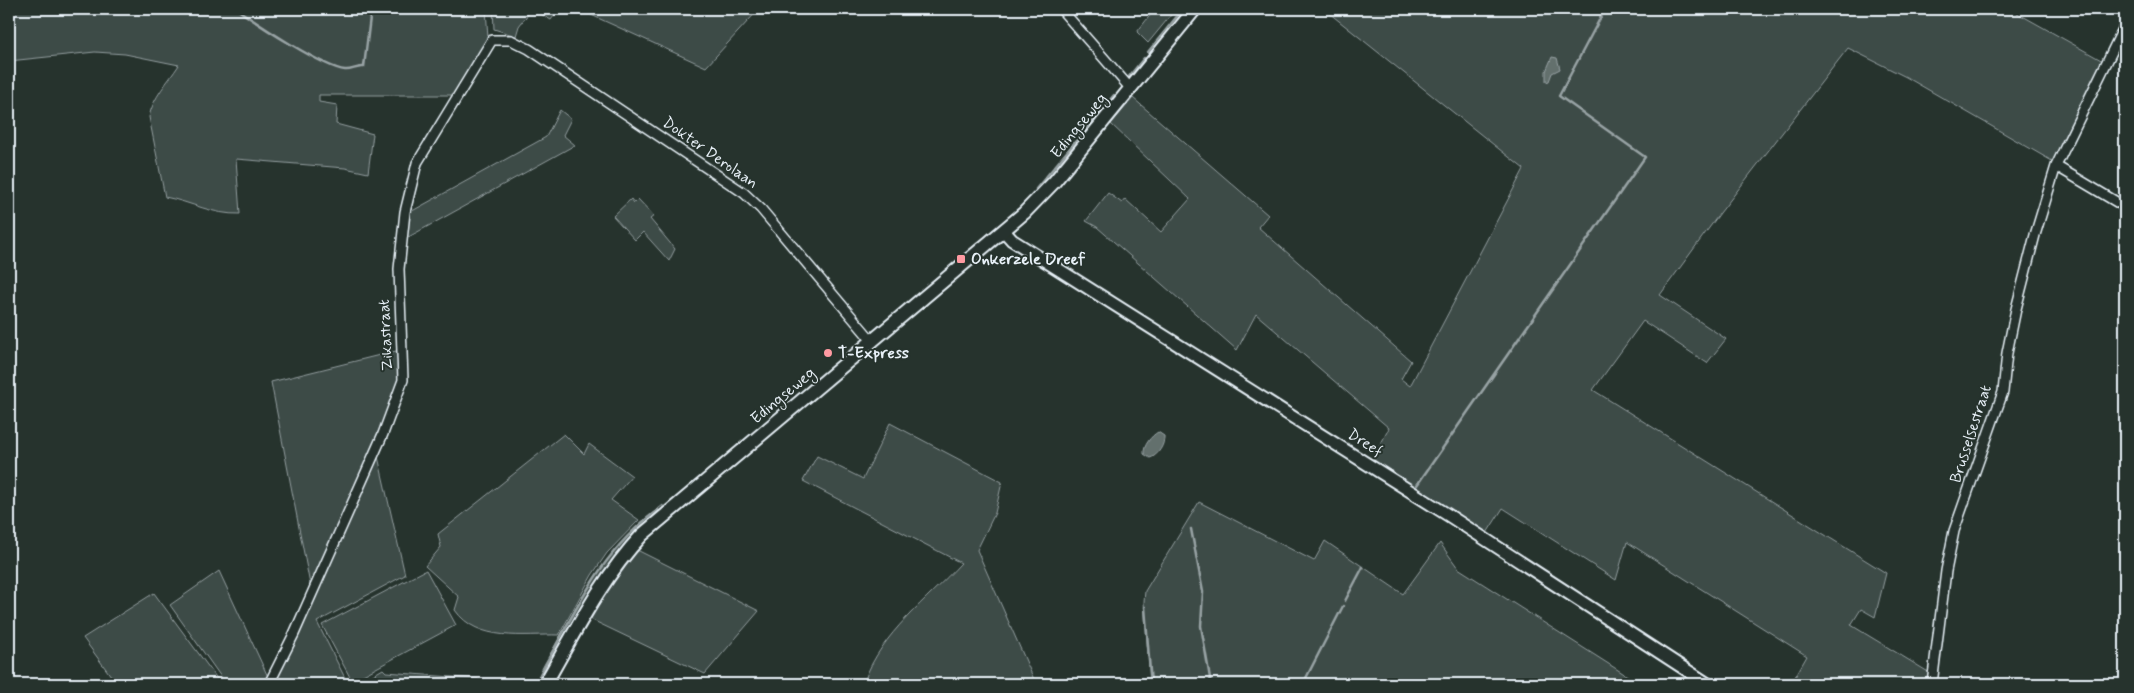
<svg xmlns="http://www.w3.org/2000/svg" width="2134" height="693" viewBox="0 0 2134 693" font-family="Mynerve,sans-serif">
	<rect width="100%" height="100%" fill="#26332d"/>
	<filter id="ink" filterUnits="userSpaceOnUse"><feTurbulence type="fractalNoise" baseFrequency=".02" numOctaves="2"/><feDisplacementMap in="SourceGraphic" scale="10" xChannelSelector="R" yChannelSelector="G"/><feConvolveMatrix kernelMatrix="1 2 1 2 8 2 1 2 1" color-interpolation-filters="sRGB"/></filter>
	<g filter="url(#ink)">
		<path fill="#3e4b47" stroke="#939ea0" d="M9 9H486L488 38 484 48 453 95H319V102L337 105 336 124 373 134 368 173 345 168 236 159 240 214C213 215 191 202 165 197L149 117C153 97 168 82 179 65L125 54 95 52 9 61Z
			M493 9H559L551 20 532 9 519 26 516 36 494 29Z
			M578 9H759L706 67Z
			M1155 9H1176L1148 43 1137 32Z
			M1324 9H2010L2103 61 2057 155 2052 161 1906 77 1848 48 1720 213 1660 295 1726 339 1707 363 1643 321 1593 390 1886 573 1875 617 1861 609 1851 625 1930 673 1928 684H1791L1807 656 1627 542 1616 580 1503 508 1487 533 1372 461 1389 428 1256 314 1237 350 1097 227 1086 221 1108 193 1122 203 1125 199 1161 232 1190 199 1111 124 1133 98 1268 215 1258 227 1411 361 1401 379 1410 386 1524 169Z
			M560 110 571 119 563 135 575 145 403 240 405 215 546 137Z
			M631 199 634 203 638 199 654 216 650 219 675 249 669 261 643 232 635 240 613 216Z
			M400 350 401 377 387 416 311 590 271 382Z
			M890 423 1002 482 995 513 977 550 1036 684H893L864 682C881 633 927 600 961 563L803 481 817 456 863 479Z
			M564 434 584 454 589 444 632 476 611 500 639 520 607 553 592 575 559 635C524 634 478 643 455 610L459 597 425 566 441 547 438 534Z
			M377 452 405 575 317 622 348 684H272Z
			M1199 502 1314 561 1325 541 1403 594 1440 543 1458 568 1640 684H1150L1144 602 1145 591Z
			M663 505V510L541 684H535C542 666 553 650 562 633 591 581 614 541 663 505Z
			M637 550 759 611 705 674 590 619 617 573Z
			M426 570 456 625 352 681 322 625Z
			M219 571 269 679 266 684H226L170 605Z
			M154 593 221 684H117L83 638Z
			M383 669 386 672 478 679 476 684H362L361 682Z"/>
		<path fill="#636f6d" stroke="#98a3a5" d="M1552 57 1557 58 1560 69 1552 73 1549 81 1546 82V71Z
			M1158 432 1164 436C1165 444 1158 456 1150 458L1144 454C1143 446 1151 436 1158 432Z"/>
		<g fill="none" stroke-linecap="round" stroke-linejoin="round">
			<path stroke="#98a3a5" stroke-width="2.5" d="M237 9C256 23 324 68 345 70 351 71 357 66 364 67L371 9
				M1148 52 1183 9
				M1127 79 1144 58
				M1036 189 1114 95
				M1417 485 1645 157 1559 96 1605 9
				M1191 529 1203 592 1201 626 1211 684
				M1345 601 1363 567
				M1145 607 1151 684
				M539 677C573 616 600 551 658 510
				M1303 684 1343 606"/>
			<g stroke="#e8f1f8" stroke-width="12">
				<path id="minor" d="M1061 9 1130 88
					M2056 166 2125 207
					M269 684 294 634 383 434 403 380 399 269 405 212 417 163 492 40H511L529 49 744 193 761 209 873 342
					M1932 684 1946 571 1954 531 2003 392 2007 353 2016 309 2035 235 2056 166 2125 25"/>
			</g>
			<g stroke="#e8f1f8" stroke-width="15">
				<path id="tertiary" d="M1004 231 1012 240 1448 515 1708 684"/>
			</g>
			<g stroke="#e8f1f8" stroke-width="16">
				<path id="secondary" d="M545 684C575 632 601 579 642 535L1024 213 1054 182 1195 9"/>
			</g>
			<use href="#minor" stroke="#26332d" stroke-width="9"/>
			<use href="#tertiary" stroke="#26332d" stroke-width="11"/>
			<use href="#secondary" stroke="#26332d" stroke-width="12"/>
		</g>
	</g>
	<g fill="#ff9aa2" stroke="#26332d" stroke-width="2">
		<rect x="956" y="254" width="10" height="10" rx="2.5"/>
		<circle cx="828" cy="353" r="5"/>
	</g>
	<g text-anchor="middle" dominant-baseline="central" stroke-width="4" stroke-linejoin="round" paint-order="stroke">
		<g font-size="16" fill="#e8f1f8" stroke="#26332d">
			<text transform="translate(1079 126) rotate(-51)">Edingseweg</text>
			<text transform="translate(710 153) rotate(35)">Dokter Derolaan</text>
			<text transform="translate(386 335) rotate(-93)">Zikastraat</text>
			<text transform="translate(783 396) rotate(-40)">Edingseweg</text>
			<text transform="translate(1971 434) rotate(-72)">Brusselsestraat</text>
			<text transform="translate(1365 443) rotate(32)">Dreef</text>
		</g>
		<g font-size="16" font-weight="bold" fill="#e8f1f8" stroke="#26332d" text-anchor="start">
			<text x="971" y="259">Onkerzele Dreef</text>
			<text x="838" y="353">T-Express</text>
		</g>
	</g>
	<rect width="2134" height="693" fill="none" stroke="#26332d" stroke-width="30"/>
	<rect x="15" y="15" width="2104" height="663" fill="none" stroke="#e8f1f8" stroke-width="2" filter="url(#ink)"/>
</svg>
